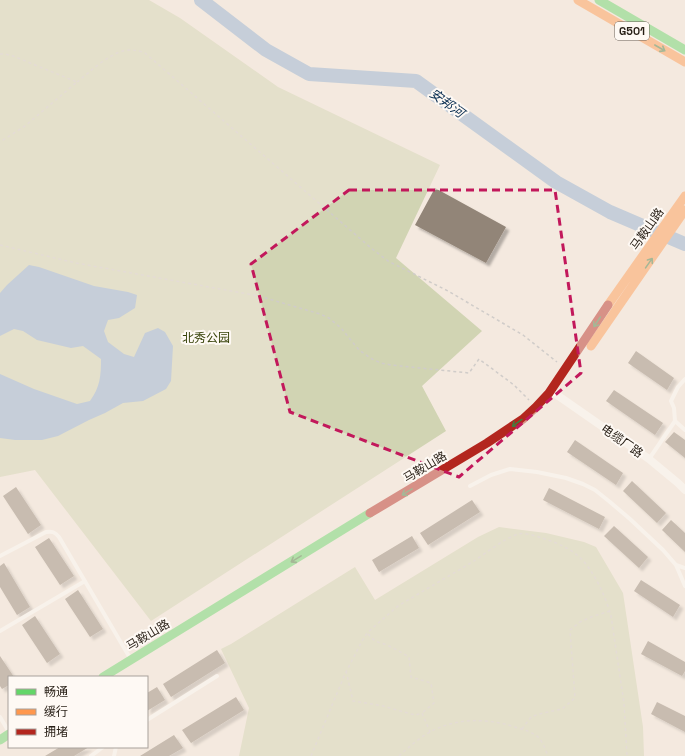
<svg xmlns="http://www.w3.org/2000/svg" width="685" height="756" viewBox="0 0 685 756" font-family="'Space Grotesk','Noto Sans SC',sans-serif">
	<defs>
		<filter id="shadow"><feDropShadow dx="3.5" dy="3.5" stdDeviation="1" flood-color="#0004"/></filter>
	</defs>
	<rect width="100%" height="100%" fill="#f4e9df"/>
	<path fill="#d1d4b3" d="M0 0H149L180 18 278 87 440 165 396 258 482 331 422 386 446 431 151 621 35 470 0 477Z
		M499 527 546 533 584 542 596 547 623 593 643 727 644 756H239L249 708 221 649 231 644 355 567 375 600 478 537Z"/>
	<path fill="#8eaed2" d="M29 265 39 267 94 286 128 292 137 295 135 308 119 318 108 320 104 331 108 342 124 354 134 357 145 333 158 328 165 332 173 346 171 381 166 389 143 401 123 403 105 413 89 420 58 436 42 440H15L0 438V374L34 389 77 404 90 401C100 387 101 376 101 359L83 346 71 348 37 340 23 331 14 329 0 336V293L7 285Z"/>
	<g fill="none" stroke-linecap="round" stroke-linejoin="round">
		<path stroke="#8eaed2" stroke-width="14" d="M201 0 266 50 309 74 416 81 556 182 610 212 685 244"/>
	</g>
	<path fill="#928578" filter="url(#shadow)" d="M435 188 506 227 486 263 415 225Z
		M636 351 674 378 667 390 628 363Z
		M614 390 663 423 655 435 606 401Z
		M674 432 685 440V458L665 442Z
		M575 440 623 473 616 485 567 452Z
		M632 481 666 513 657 523 623 491Z
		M16 487 41 525 28 534 3 496Z
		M549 488 605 517 599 529 543 500Z
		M472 500 480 512 428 545 420 533Z
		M671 520 685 533V552L662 530Z
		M614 526 648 557 639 568 604 536Z
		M412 536 419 548 379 572 372 560Z
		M49 538 74 576 60 585 35 547Z
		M4 563 30 607 17 615 0 587V566Z
		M641 580 680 605 673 617 634 591Z
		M78 590 103 629 90 637 65 599Z
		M35 616 60 654 47 663 22 625Z
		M648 641 685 662V671L682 676 641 654Z
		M217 650 225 663 171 697 163 684Z
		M0 656 14 677H9V685L2 689 0 686Z
		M157 687 165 700 147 711V693Z
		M236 697 244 710 191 743 182 730Z
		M657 702 685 716V732L651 714Z
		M174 735 183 748 169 756H140Z
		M60 747H89L74 756H45Z"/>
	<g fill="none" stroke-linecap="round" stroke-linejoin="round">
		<path stroke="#d0ccc9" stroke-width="1.5" stroke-dasharray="3 3" stroke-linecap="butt" d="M0 54H5L13 56 77 82 25 126 0 142
			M77 82C90 72 112 50 130 50 135 50 140 51 145 53L371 248 388 261 448 291 523 335 557 362
			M0 245 76 263 259 296 269 299 320 314 329 318 341 328 359 350 372 359 381 363 391 365 469 373 479 359 514 385 529 400
			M368 634 375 641 387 645 397 650 409 657 411 677 431 683 434 703 422 713
			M346 671 353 701 383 706 411 714 416 715 422 713 430 732
			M522 729 531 717 539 714 562 709 575 698 570 630 580 622 591 617 610 611
			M311 756 345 674 361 643 367 633 376 625 398 606C423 591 449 576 474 561 486 553 505 538 518 534 525 532 535 536 542 538 555 542 567 547 577 555 593 568 606 597 611 616L624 703 627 756
			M399 756C410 746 422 735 436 729 463 717 492 719 518 728 525 730 532 732 538 737 543 742 545 749 548 756"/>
		<path stroke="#fdfcfa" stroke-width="4" d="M675 421 674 408 671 401 678 387 685 379
			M649 459 675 421 685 430
			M470 486 491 475 510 469 537 472 566 478 583 484 595 490 610 502 630 519 663 550 676 565 685 586
			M0 556 46 532C52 531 55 532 59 537L130 658
			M676 565 685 568
			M0 631 85 581
			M0 717 9 732
			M147 720 217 676
			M91 756 103 747
			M114 756 116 747"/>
		<path stroke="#fdfcfa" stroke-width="8" d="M557 395 649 459 678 483 685 490"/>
		<path stroke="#63d668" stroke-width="9" d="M599 0 685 50
			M103 677 370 513
			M0 740 9 734"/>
		<path stroke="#ff974d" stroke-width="9" d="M578 0 685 62
			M608 305 685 196
			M591 346 685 210"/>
		<path stroke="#b3261e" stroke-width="9" d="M370 513 487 443 523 419 536 407 549 393 608 305"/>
	</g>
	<defs><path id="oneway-shaft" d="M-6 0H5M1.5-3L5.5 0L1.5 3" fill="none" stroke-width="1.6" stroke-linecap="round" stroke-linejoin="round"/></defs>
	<g stroke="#457a3e">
		<use href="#oneway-shaft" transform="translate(660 48) rotate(30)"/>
		<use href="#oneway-shaft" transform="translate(649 263) rotate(-55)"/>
		<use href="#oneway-shaft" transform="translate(597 322) rotate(124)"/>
		<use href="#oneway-shaft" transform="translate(517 423) rotate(144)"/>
		<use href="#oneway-shaft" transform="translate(407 492) rotate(149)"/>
		<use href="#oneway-shaft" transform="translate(296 559) rotate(149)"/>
	</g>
	<path d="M0 0H685V756H0ZM349 190H555L581 373 459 477 290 412 251 264Z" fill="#f4e9df" fill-opacity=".55" fill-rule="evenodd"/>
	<path fill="none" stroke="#c2185b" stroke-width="3" stroke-dasharray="8 5" stroke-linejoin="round" d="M349 190H555L581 373 459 477 290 412 251 264Z"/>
	<g text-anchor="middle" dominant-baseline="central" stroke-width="4" stroke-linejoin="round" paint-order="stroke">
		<rect fill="#fef9f4" stroke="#686058" stroke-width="1" x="615" y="22" width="34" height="18" rx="3"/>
		<g font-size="11" font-weight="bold" fill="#271e15">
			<text x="632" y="31">G501</text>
		</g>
		<g font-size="12" fill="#271e15" stroke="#fef9f4">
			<text transform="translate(647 229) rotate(-55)">马鞍山路</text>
			<text transform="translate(622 441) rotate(35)">电缆厂路</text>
			<text transform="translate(425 467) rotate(-31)">马鞍山路</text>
			<text transform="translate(148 635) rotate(-31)">马鞍山路</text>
		</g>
		<g font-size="12" fill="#364107" stroke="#fef9f4">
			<text x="206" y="338">北秀公园</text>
		</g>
		<g font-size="13" font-style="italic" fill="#072c50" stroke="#fef9f4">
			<text transform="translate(447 103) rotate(36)">安邦河</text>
		</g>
	</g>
	<rect x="8" y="676" width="140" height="72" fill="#fef9f4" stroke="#a8a19b"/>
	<rect x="16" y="689" width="20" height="6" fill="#63d668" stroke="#a8a19b"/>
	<text x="44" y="696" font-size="12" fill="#271e15">畅通</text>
	<rect x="16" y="709" width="20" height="6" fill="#ff974d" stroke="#a8a19b"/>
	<text x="44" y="716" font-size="12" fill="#271e15">缓行</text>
	<rect x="16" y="729" width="20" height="6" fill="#b3261e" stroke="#a8a19b"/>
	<text x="44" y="736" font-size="12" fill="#271e15">拥堵</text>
</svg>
